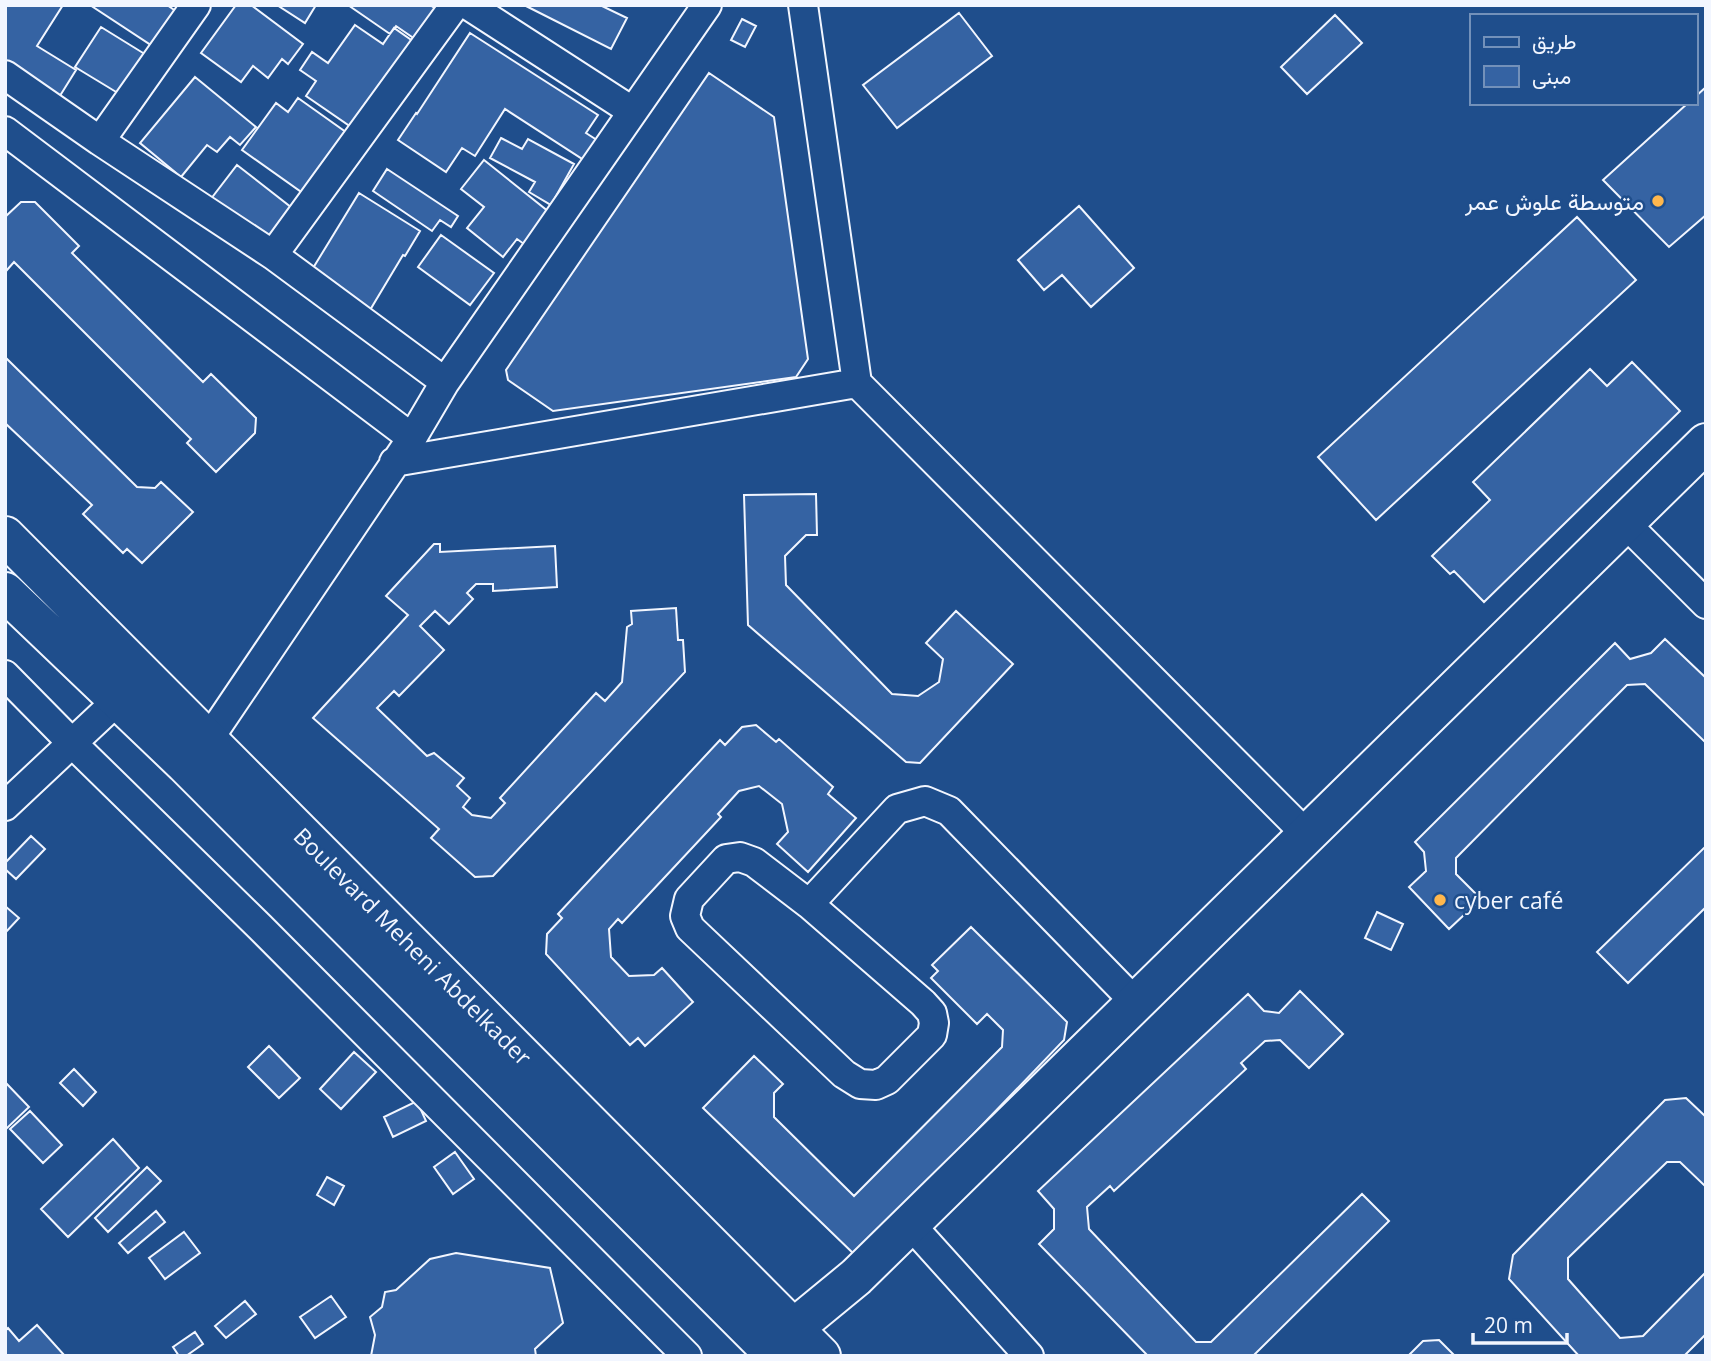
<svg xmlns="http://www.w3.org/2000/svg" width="1711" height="1361" viewBox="0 0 1711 1361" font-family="'Open Sans',Vazirmatn,sans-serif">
	<rect width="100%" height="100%" fill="#1f4e8c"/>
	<path fill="#3563a3" stroke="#f2f6ff" stroke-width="2" d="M5 5H63L37 46 76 70 58 99 5 67Z
		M90 5H167L180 14 157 49Z
		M236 5H251L303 44 288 64 282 59 268 78 253 66 241 82 201 53Z
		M277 5H316L305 23Z
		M348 5H430L436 9 415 39 396 26 390 34Z
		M524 5H600L627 18 611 49Z
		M959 13 992 56 897 128 863 85Z
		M1335 15 1362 43 1307 94 1281 67Z
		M742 19 756 26 745 47 731 40Z
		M355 25 383 44 394 28 417 44 357 131 306 96 316 81 300 70 312 52 328 63Z
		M101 27 156 61 131 101 75 67Z
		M470 33 598 115 586 133 600 142 587 162 505 109 475 156 462 148 446 172 398 140 416 113 417 114Z
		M709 73 774 117 808 359 796 377 553 411 508 380 506 370Z
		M195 77 256 127 240 145 230 137 217 152 207 145 181 177 140 143Z
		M1706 87V215L1669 247 1603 180 1688 103H1695V97Z
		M298 98 350 135 307 196 242 150 276 103 288 112Z
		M501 138 522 149 528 139 574 164 551 205 529 192 535 182 490 158Z
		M484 160 549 212 524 244 517 239 503 257 467 228 484 207 461 189Z
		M237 165 301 215 271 253 207 204Z
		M387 169 458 216 451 227 440 220 432 231 373 191Z
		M359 193 420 231 405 256 403 255 370 310 310 273Z
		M21 202H35L79 246 72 253 203 382 211 374 256 418 255 433 216 472 187 443 191 439 14 262 7 270 5 268V217Z
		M1079 206 1134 268 1091 307 1062 275 1044 290 1018 260Z
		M1577 217 1636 280 1376 520 1318 457Z
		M441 235 494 273 470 305 418 267Z
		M5 357 137 487 155 488 161 482 193 512 142 563 127 549 123 553 83 514 92 505 5 423Z
		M1632 362 1680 411 1484 602 1454 571 1450 574 1432 556 1490 500 1473 482 1590 369 1607 386Z
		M816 494 817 535H806L785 556 786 585 892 694 918 696 939 682 943 659 926 643 956 611 1013 664 920 763 906 762 748 625 744 495Z
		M434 544H440V552L555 546 557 587 493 591V584H476L467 593 473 599 449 624 435 611 420 626 444 650 399 696 394 691 377 708 427 756 434 753 464 778 457 786 470 798 463 807 472 815 491 818 505 803 500 798 596 693 605 701 622 682 627 627 632 624 631 611 676 608 678 640H683L685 672 493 876 475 877 431 838 439 829 313 718 408 615 386 596Z
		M1665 639 1706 678V743L1645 684 1627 685 1456 858V874L1481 899 1449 929 1409 887 1426 871 1424 852 1415 842 1615 643 1630 659 1651 653Z
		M756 725 776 742 779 739 833 787 828 794 856 818 808 872 777 844 788 832 782 804 759 786 739 791 718 814 721 817 622 923 618 919 609 929 611 957 629 976 654 975 662 968 693 1002 645 1046 638 1038 630 1045 546 954 547 934 562 918 558 914 720 740 725 745 742 727Z
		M31 836 45 849 16 879 5 869V863Z
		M1706 846V907L1628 983 1597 952Z
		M5 906 19 918 5 933Z
		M1377 912 1403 924 1391 950 1365 938Z
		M971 927 1067 1022 1064 1040 856 1256 703 1108 754 1056 783 1084 774 1093V1117L854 1196 1002 1047 1003 1030 987 1014 977 1024 931 978 938 971 932 965Z
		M1300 991 1343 1034 1309 1068 1280 1040 1265 1041 1241 1063 1246 1069 1114 1191 1110 1186 1087 1207 1089 1229 1196 1342H1211L1362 1194 1389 1221 1253 1356H1148L1039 1244 1054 1229V1209L1038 1191 1248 994 1264 1011 1279 1013Z
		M269 1046 300 1078 279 1098 248 1067Z
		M354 1052 376 1072 341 1109 320 1089Z
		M74 1069 96 1092 83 1106 60 1083Z
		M5 1082 29 1107 5 1130Z
		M1686 1098 1706 1117V1187L1680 1162H1667L1568 1258V1279L1620 1338 1643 1336 1706 1272V1334L1684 1356H1579L1509 1279 1513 1255 1665 1100Z
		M417 1101 426 1121 393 1137 384 1117Z
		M30 1111 62 1145 43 1163 10 1129Z
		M113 1139 139 1168 68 1237 41 1209Z
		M455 1152 474 1179 453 1194 434 1167Z
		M147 1167 161 1181 108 1232 95 1218Z
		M327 1177 344 1186 334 1205 317 1195Z
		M156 1211 165 1222 128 1253 119 1243Z
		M184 1232 200 1253 165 1279 149 1258Z
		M456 1253 550 1268 563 1323 535 1349 536 1356H371L375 1335 370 1317 382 1307 385 1292 396 1290 430 1259Z
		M331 1296 346 1317 315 1338 300 1317Z
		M245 1301 256 1314 226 1338 215 1326Z
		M37 1325 65 1356H5V1331L8 1328 19 1341Z
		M195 1332 203 1344 186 1356H179L173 1347Z
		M1439 1340 1455 1356H1408L1423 1341Z"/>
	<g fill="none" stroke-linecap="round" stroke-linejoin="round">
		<g stroke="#f2f6ff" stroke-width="32">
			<path id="minor" d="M468 5 632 111
				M5 75 100 141 273 255 445 382
				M5 131 412 438
				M100 141 196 5
				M273 255 455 5
				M857 383 1307 835
				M394 462 857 383 803 5
				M1625 523 1706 604
				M5 675 72 743 260 927 687 1356
				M195 754 208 740 412 438 445 382 707 5
				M5 806 118 700
				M740 857 754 862 809 904 923 1003 932 1013 934 1023 932 1035 887 1080 876 1085 860 1084 844 1074 690 928 685 916 689 899 726 859Z
				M809 904 897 809 925 801 949 811 1136 1003
				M910 1224 1029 1356"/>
		</g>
		<g stroke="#f2f6ff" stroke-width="42">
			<path id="primary" d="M5 536 821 1356
				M5 592 185 764 776 1356
				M768 1356 794 1328 856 1277 1706 443"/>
		</g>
		<use href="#minor" stroke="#1f4e8c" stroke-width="28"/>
		<use href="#primary" stroke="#1f4e8c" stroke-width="38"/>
	</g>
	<g fill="#ffb74d" stroke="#1f4e8c" stroke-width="2.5">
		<circle cx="1658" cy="201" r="7"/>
		<circle cx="1440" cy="900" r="7"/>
	</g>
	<g text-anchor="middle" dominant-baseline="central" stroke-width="5" stroke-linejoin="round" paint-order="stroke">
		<g font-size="23" fill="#f2f6ff" stroke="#1f4e8c" text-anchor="end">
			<text x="1644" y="201">متوسطة علوش عمر</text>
			<text x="1454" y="900" text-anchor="start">cyber café</text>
		</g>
		<g font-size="23" fill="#f2f6ff" stroke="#1f4e8c">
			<text transform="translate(413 946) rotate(45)">Boulevard Meheni Abdelkader</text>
		</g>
	</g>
	<rect width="1711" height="1361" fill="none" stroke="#f2f6ff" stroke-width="14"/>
	<rect x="1470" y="14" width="228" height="91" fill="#1f4e8c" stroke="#7391ba" stroke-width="2"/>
	<rect x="1484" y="37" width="35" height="10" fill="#1f4e8c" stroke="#7391ba" stroke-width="2"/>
	<text x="1532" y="49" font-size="21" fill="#f2f6ff">طريق</text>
	<rect x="1484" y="66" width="35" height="21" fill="#3563a3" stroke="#7391ba" stroke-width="2"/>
	<text x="1532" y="84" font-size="21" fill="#f2f6ff">مبنى</text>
	<path d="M1473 1333v10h94v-10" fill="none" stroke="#f2f6ff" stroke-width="3.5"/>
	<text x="1484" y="1333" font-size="21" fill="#f2f6ff" stroke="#1f4e8c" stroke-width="5" paint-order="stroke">20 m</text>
</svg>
